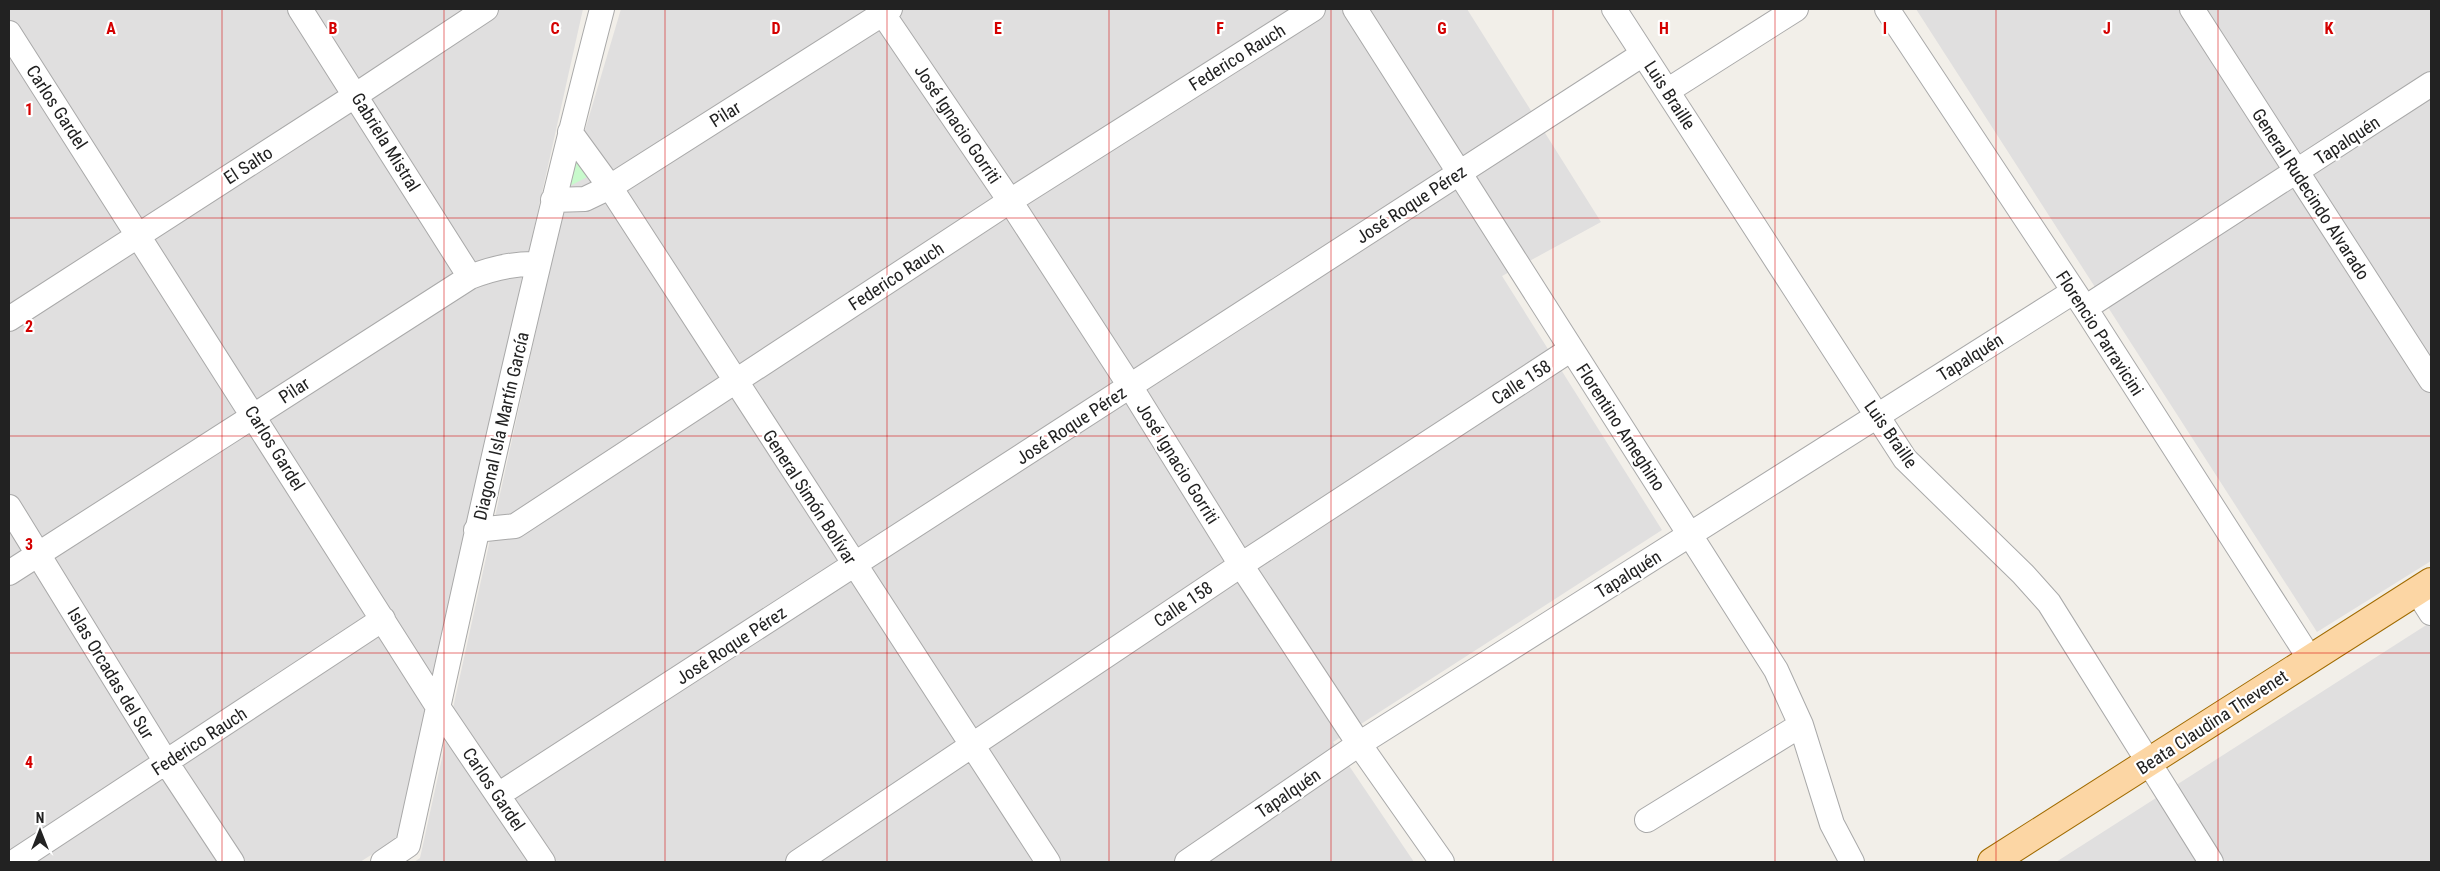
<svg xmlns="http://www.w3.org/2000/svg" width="2440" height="871" viewBox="0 0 2440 871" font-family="'Roboto Condensed',sans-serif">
	<rect width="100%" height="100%" fill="#f2efe9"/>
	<path fill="#e0dfdf" d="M9 9H583L398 838 360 862H9Z
		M621 9H1467L1601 222 1502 276 1662 530 1333 742 1414 862H414L420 858 566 194Z
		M1916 9H2431V561L2317 632Z
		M2431 622V862H2056Z"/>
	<path fill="#c8facc" d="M578 150 591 175 568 187Z"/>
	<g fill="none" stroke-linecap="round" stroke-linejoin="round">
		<g stroke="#a9a9a9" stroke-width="26">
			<path id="minor" d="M300 9 470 277
				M1355 9 1776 670 1801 725 1832 824 1852 862
				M1614 9 1905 459 2023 574 2049 603 2211 862
				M1887 9 2085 308 2310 659
				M2192 9 2431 380
				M883 14 1010 201 1130 386 1241 565 1359 744 1442 862
				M9 33 438 707 543 862
				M1667 91 1796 9
				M570 132 610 187 1048 862
				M553 200 585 199 610 187 890 9
				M2085 308 2431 84
				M9 319 356 95 486 9
				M9 507 166 762 232 862
				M476 530 515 526 1010 201 1313 9
				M9 573 470 277C493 268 514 263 538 264
				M2417 591 2431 613
				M498 795 1643 54
				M1647 820 1801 725
				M14 862 383 619
				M383 862 408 845C469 565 530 286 602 9
				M798 862 1241 565 1570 350
				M1187 862 1359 744 2073 292"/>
		</g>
		<g stroke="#a06b00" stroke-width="30">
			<path id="major" d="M1992 862 2431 582"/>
		</g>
		<use href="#minor" stroke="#fff" stroke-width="24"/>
		<use href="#major" stroke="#fcd6a4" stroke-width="28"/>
	</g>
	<path fill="none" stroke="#d40000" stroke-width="1" stroke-opacity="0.55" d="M222 9V862M444 9V862M665 9V862M887 9V862M1109 9V862M1331 9V862M1553 9V862M1775 9V862M1996 9V862M2218 9V862M9 218H2431M9 436H2431M9 653H2431"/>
	<g text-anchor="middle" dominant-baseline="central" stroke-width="4.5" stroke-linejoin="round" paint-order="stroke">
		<g font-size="18" fill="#222" stroke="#fff">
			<text transform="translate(1237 57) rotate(-32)">Federico Rauch</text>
			<text transform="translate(1670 95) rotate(57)">Luis Braille</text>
			<text transform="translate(57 107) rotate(57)">Carlos Gardel</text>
			<text transform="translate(725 114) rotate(-32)">Pilar</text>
			<text transform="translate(958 124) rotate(56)">José Ignacio Gorriti</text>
			<text transform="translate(2347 140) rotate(-33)">Tapalquén</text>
			<text transform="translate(386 142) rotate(58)">Gabriela Mistral</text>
			<text transform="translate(248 165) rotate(-33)">El Salto</text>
			<text transform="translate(2311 194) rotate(57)">General Rudecindo Alvarado</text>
			<text transform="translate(1411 204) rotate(-33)">José Roque Pérez</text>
			<text transform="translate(896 276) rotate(-33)">Federico Rauch</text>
			<text transform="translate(2100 333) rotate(57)">Florencio Parravicini</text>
			<text transform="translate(1970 357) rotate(-32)">Tapalquén</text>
			<text transform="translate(1521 382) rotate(-33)">Calle 158</text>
			<text transform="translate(294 390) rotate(-33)">Pilar</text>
			<text transform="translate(1071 425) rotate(-33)">José Roque Pérez</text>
			<text transform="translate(501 426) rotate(-77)">Diagonal Isla Martín García</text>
			<text transform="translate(1621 427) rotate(57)">Florentino Ameghino</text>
			<text transform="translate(1891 434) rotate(55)">Luis Braille</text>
			<text transform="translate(275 448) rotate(58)">Carlos Gardel</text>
			<text transform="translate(1178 463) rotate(58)">José Ignacio Gorriti</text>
			<text transform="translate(810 497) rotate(57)">General Simón Bolívar</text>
			<text transform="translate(1628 574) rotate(-32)">Tapalquén</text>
			<text transform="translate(1183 604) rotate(-34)">Calle 158</text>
			<text transform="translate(731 645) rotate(-33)">José Roque Pérez</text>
			<text transform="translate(111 673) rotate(59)">Islas Orcadas del Sur</text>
			<text transform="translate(2212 722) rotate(-33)">Beata Claudina Thevenet</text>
			<text transform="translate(199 741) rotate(-33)">Federico Rauch</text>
			<text transform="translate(494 789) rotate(56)">Carlos Gardel</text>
			<text transform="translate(1288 793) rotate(-34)">Tapalquén</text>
		</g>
	</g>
	<g font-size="16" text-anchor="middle" font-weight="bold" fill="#d40000" stroke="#fff" stroke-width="4.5" stroke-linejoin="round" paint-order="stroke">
		<text x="111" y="34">A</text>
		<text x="333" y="34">B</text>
		<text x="555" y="34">C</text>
		<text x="776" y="34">D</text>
		<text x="998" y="34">E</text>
		<text x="1220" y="34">F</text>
		<text x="1442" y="34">G</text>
		<text x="1664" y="34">H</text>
		<text x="1885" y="34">I</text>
		<text x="2107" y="34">J</text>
		<text x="2329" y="34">K</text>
		<text x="29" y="115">1</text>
		<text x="29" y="332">2</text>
		<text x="29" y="550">3</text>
		<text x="29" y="768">4</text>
	</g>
	<rect width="2440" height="871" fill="none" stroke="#222222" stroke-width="20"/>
	<g transform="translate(40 831)" stroke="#ffffff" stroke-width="4" paint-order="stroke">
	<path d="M0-4L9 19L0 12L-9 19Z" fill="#222222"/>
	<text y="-8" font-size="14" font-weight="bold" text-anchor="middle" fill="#222222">N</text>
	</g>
</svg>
